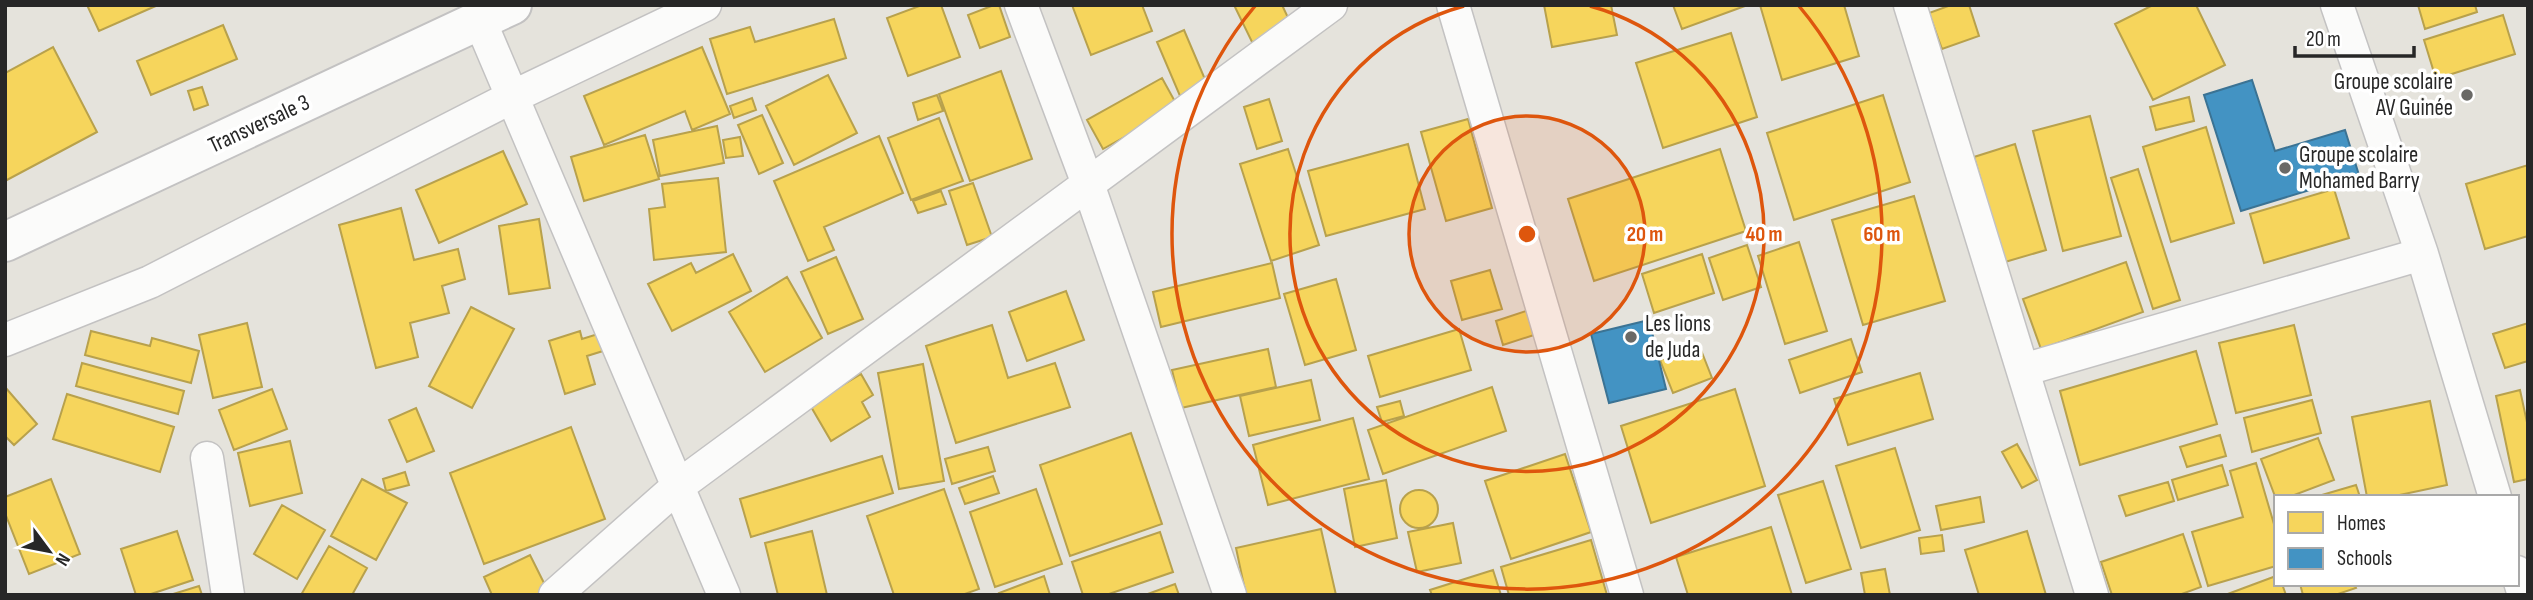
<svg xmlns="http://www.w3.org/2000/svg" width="2533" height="600" viewBox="0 0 2533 600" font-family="'Sofia Sans Condensed',sans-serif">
	<rect width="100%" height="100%" fill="#e5e3dc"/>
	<path fill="#f6d55c" stroke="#b8a14c" stroke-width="2" d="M87 5H158L99 31Z
		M922 5H941L960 57 908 76 887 18Z
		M994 5H999L1010 37 980 48 968 15Z
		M1072 5H1142L1152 31 1091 55Z
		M1234 5H1282L1292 26 1253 44Z
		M1544 5H1611L1617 35 1552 47Z
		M1673 5H1745V6L1682 29Z
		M1760 5H1844L1859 56 1782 80Z
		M1951 5H1969L1979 36 1942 49 1929 13Z
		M2153 5H2196L2225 65 2153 100 2115 24Z
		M2418 5H2475L2477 12 2425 29Z
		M2503 15 2515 54 2436 79 2424 40Z
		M834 19 846 58 727 94 710 39 750 27 755 42Z
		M223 25 237 59 151 95 137 61Z
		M1184 30 1207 84 1180 96 1157 42Z
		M1731 33 1757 117 1663 148 1636 63Z
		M53 47 97 132 5 181V73Z
		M702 47 730 114 692 130 685 111 604 145 584 96Z
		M1001 71 1032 159 970 181 939 94Z
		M828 75 857 133 794 165 766 106Z
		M1162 78 1178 107 1103 149 1087 120Z
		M202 87 208 105 194 110 188 91Z
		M937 95 943 111 918 120 913 103Z
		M1883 95 1910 182 1794 220 1767 133Z
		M2189 97 2194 121 2156 130 2150 107Z
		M752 98 756 110 734 118 730 106Z
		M1269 99 1282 141 1257 149 1244 107Z
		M762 115 783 163 759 174 738 125Z
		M2090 116 2121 236 2063 251 2033 131Z
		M939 118 963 181 911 200 888 138Z
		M1468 119 1492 208 1446 221 1421 132Z
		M717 126 724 163 660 176 653 140Z
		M2206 127 2234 223 2171 242 2143 147Z
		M645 135 659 179 584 201 571 157Z
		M879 136 903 193 824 227 834 250 808 261 774 181Z
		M740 137 743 156 726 158 723 140Z
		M1408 144 1425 209 1326 236 1308 171Z
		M2015 144 2046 250 2005 262 1974 157Z
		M1288 149 1319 245 1271 261 1240 164Z
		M1720 149 1746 231 1594 281 1568 199Z
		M503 151 527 204 439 243 416 190Z
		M2528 165V236L2485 249 2466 184Z
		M2138 169 2180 300 2153 309 2111 178Z
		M718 178 726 252 654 260 649 209 665 207 662 184Z
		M973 183 992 237 967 245 949 191Z
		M2334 189 2349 238 2264 263 2250 214Z
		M941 191 946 204 918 213 913 201Z
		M1914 196 1945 301 1863 325 1832 220Z
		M401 208 414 260 458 249 465 279 442 286 449 313 410 323 418 357 376 368 339 225Z
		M539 219 550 288 509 294 499 226Z
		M1799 242 1827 331 1785 344 1758 256Z
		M1747 245 1761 287 1723 300 1709 258Z
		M733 254 751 291 672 331 648 284 691 263 696 273Z
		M1702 254 1714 293 1654 313 1642 274Z
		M836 257 863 319 828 334 801 272Z
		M2126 262 2143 312 2041 349 2023 299Z
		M1272 263 1280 298 1161 327 1153 292Z
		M1490 270 1502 309 1462 320 1451 281Z
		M787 277 822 338 765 372 729 312Z
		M1336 279 1356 350 1305 365 1284 294Z
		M1066 291 1084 340 1027 361 1009 312Z
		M471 307 514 329 472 408 429 386Z
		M1529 310 1537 334 1503 345 1496 321Z
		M247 323 262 387 213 398 199 335Z
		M2528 323V361L2505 368 2493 334Z
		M992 325 1008 378 1055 363 1070 407 956 443 926 346Z
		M2294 325 2311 395 2236 413 2219 343Z
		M1459 329 1471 370 1380 397 1368 356Z
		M91 331 150 346 152 338 199 351 191 383 85 355Z
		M580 331 582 339 598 334 603 351 587 356 595 384 565 394 549 341Z
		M1851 339 1862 372 1800 393 1789 360Z
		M1699 345 1712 378 1673 393 1660 360Z
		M1268 349 1276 387 1181 408 1172 370Z
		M2196 351 2217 424 2080 465 2060 391Z
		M82 363 184 391 178 414 76 386Z
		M923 364 944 481 899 489 878 373Z
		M1920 373 1933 419 1848 445 1834 399Z
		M861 374 873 395 862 402 870 417 831 441 810 405Z
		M1311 380 1320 420 1249 436 1240 396Z
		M5 387 37 424 14 445 5 436Z
		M1492 387 1506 431 1383 474 1368 430Z
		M272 389 287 429 234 450 219 410Z
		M1735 389 1765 486 1651 523 1621 426Z
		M2520 390 2528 427V479L2514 482 2496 396Z
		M67 394 174 427 160 472 53 439Z
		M2312 400 2321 433 2252 452 2244 418Z
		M1400 401 1404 416 1382 422 1377 407Z
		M2430 401 2447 485 2390 497H2367L2352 417Z
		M416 408 434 451 407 462 389 420Z
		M1353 418 1369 479 1268 505 1253 445Z
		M571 427 605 519 484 564 450 473Z
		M1131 433 1162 524 1070 556 1040 465Z
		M2220 435 2226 456 2187 467 2180 447Z
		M2318 438 2334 480 2289 497H2276V499L2261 459Z
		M290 441 302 493 250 506 238 453Z
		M2017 444 2037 480 2022 488 2002 452Z
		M988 447 995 471 952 484 945 459Z
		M1895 448 1920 530 1861 548 1836 466Z
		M1565 454 1591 532 1511 559 1485 481Z
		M882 456 893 493 751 537 740 499Z
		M2256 463 2276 531V566L2208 586 2192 532 2243 517 2230 471Z
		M2222 465 2228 485 2178 500 2172 480Z
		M405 472 409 485 386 491 383 479Z
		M993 476 999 493 965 504 959 488Z
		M51 479 80 554 29 574 5 513V497Z
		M362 479 407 503 376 560 331 536Z
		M1386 480 1397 538 1355 547 1344 489Z
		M1823 481 1851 569 1806 583 1778 495Z
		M2168 482 2174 501 2126 516 2119 496Z
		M2356 485 2360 497H2315Z
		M944 489 979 589 962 595H894L867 516Z
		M1036 489 1062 564 995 587 970 512Z
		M1400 509a19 19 0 1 1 38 0a19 19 0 1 1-38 0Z
		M1980 497 1984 522 1941 530 1936 506Z
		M282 505 325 530 297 579 254 554Z
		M1453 523 1461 563 1417 572 1408 532Z
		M1771 527 1792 595H1688L1676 557Z
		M1321 529 1336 595H1246L1236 548Z
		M177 531 193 580 148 595H136L121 549Z
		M812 531 827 595H778L765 543Z
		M2027 531 2046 595H1979L1965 550Z
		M1160 532 1173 572 1106 595H1083L1072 562Z
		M2183 534 2201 587 2179 595H2112L2101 562Z
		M1942 535 1944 551 1921 554 1919 538Z
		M1591 540 1607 595H1509L1501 567Z
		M329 546 367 568 352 595H301Z
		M530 555 548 591 539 595H492L484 577Z
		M1885 569 1890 595H1865L1861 573Z
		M1493 570 1501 595H1432L1430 590Z
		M1044 576 1050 595H1000L999 593Z
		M2276 576V584H2282L2286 595H2225Z
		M1175 584 1179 595H1145Z
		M2300 584H2354L2356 588 2335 595H2303Z
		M199 586 202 595H170Z"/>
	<path fill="#4393c3" stroke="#3b7394" stroke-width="2" d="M2252 80 2275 151 2345 130 2359 175 2241 211 2204 95Z
		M1649 320 1666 389 1609 403 1591 334Z"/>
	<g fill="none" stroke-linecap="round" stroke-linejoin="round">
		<g stroke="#c3c2c2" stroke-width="35">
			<path id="street" d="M1021 5 1088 184 1230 595
				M1453 5 1627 595
				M1910 5 2092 595
				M2337 5 2422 254 2495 497
				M480 21 724 595
				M5 340 150 282 512 97 705 5
				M2023 370 2422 254
				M207 458 228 595
				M2517 572 2524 595
				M555 595 677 487 1331 5"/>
		</g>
		<g stroke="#c3c2c2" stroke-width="42">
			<path id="secondary" d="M5 242 512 5"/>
		</g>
		<use href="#street" stroke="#fbfbfa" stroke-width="32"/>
		<use href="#secondary" stroke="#fbfbfa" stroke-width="38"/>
	</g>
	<circle cx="1527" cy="234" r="118" fill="#de560d" fill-opacity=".12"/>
	<g fill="none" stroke="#de560d" stroke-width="3.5">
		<circle cx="1527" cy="234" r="118"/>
		<path d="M1590 6A237 237 0 1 1 1464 6"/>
		<path d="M1799 6A355 355 0 1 1 1255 6"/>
	</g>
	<g fill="#6a6966" stroke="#fff" stroke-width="2.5">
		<circle cx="2467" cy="95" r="7"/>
		<circle cx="2285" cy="168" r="7"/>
		<circle cx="1631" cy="337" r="7"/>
	</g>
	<g text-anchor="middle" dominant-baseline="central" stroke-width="7" stroke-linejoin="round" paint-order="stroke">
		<g font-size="23" fill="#272727" stroke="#fff" text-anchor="start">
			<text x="2453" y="82" text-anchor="end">Groupe scolaire<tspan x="2453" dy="26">AV Guinée</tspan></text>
			<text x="2299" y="155">Groupe scolaire<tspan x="2299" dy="26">Mohamed Barry</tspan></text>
			<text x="1645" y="324">Les lions<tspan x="1645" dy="26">de Juda</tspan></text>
		</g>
		<g font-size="23" fill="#272727" stroke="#fff">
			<text transform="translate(259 124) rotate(-25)">Transversale 3</text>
		</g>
	</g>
	<circle cx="1527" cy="234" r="10" fill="#de560d" stroke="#fff" stroke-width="3.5"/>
	<g font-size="21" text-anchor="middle" font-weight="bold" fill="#de560d" stroke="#fff" stroke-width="7" stroke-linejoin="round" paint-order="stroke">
		<text x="1645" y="241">20 m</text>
		<text x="1764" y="241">40 m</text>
		<text x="1882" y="241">60 m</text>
	</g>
	<rect width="2533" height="600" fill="none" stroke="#272727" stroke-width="14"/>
	<rect x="2274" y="495" width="245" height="91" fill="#ffffff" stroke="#a9a9a9" stroke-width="2"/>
	<rect x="2288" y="512" width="35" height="21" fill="#f6d55c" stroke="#a9a9a9" stroke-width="2"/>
	<text x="2337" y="530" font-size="21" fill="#272727">Homes</text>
	<rect x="2288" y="548" width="35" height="21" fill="#4393c3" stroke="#a9a9a9" stroke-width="2"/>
	<text x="2337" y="565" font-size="21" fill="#272727">Schools</text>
	<g transform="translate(49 551) rotate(122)" stroke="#ffffff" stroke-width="5" paint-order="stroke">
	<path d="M0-5L12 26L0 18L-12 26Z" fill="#272727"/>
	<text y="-10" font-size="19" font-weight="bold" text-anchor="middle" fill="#272727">N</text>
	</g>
	<path d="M2295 46v10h119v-10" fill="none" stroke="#272727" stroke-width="3.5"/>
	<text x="2306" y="46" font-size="21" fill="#272727" stroke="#ffffff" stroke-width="5" paint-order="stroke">20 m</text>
</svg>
